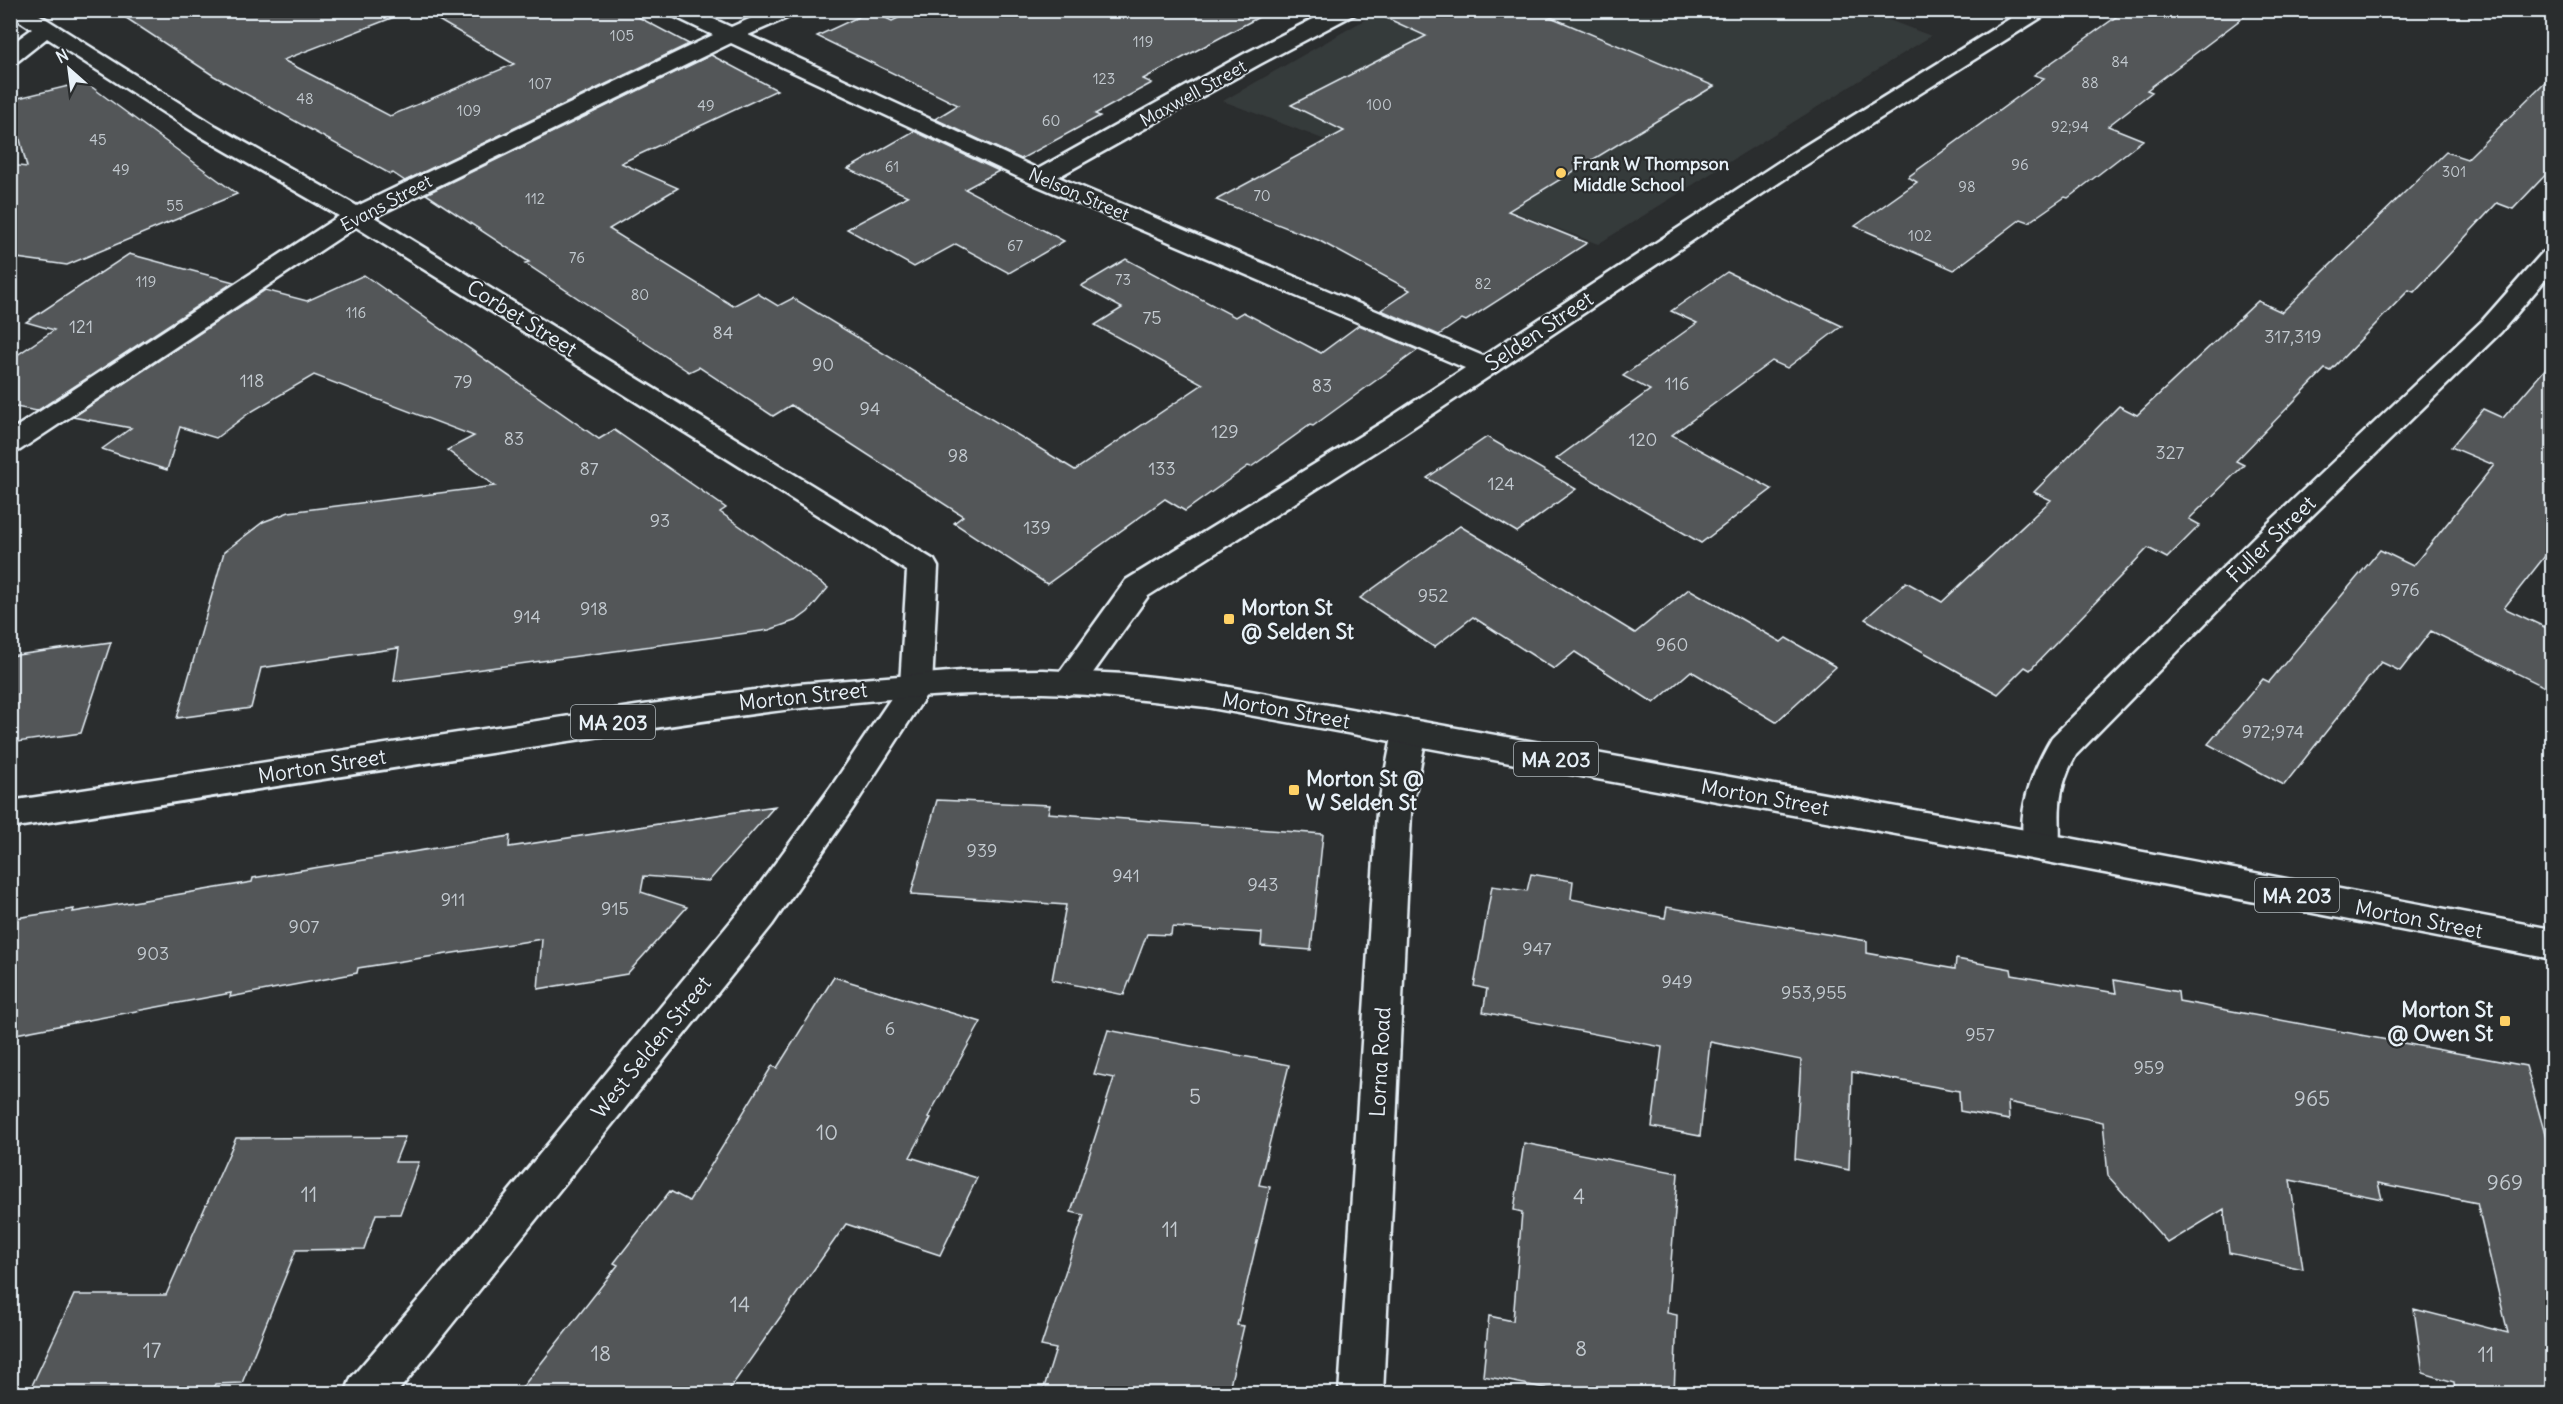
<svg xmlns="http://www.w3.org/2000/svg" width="2563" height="1404" viewBox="0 0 2563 1404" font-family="Delius,sans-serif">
	<rect width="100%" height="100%" fill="#2a2d2e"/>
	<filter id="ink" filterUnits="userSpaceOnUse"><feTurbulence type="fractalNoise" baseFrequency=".0167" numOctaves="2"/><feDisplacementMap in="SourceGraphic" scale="12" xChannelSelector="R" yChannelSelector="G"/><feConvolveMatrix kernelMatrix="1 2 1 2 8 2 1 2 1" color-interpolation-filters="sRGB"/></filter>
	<g filter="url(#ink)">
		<path fill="#363a3b" d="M1380 11H1865L1931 36 1598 244 1223 101Z"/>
		<path fill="#535759" stroke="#e8f1f8" stroke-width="1.5" d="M114 10H401L402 14 283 60 390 116 514 64 421 10H625L689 44 405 181 393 173 390 174 214 76Z
			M915 10H1272L1143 79 1152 83 1095 114 1100 116 1021 159 935 119 958 105 817 36 871 11 892 21Z
			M1369 10H1534L1714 86 1508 211 1587 243 1466 321 1462 319 1439 335 1381 310 1410 290 1318 240 1216 200 1344 131 1291 105 1426 36Z
			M2126 10H2253L2147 90 2152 92 2108 126 2143 140 2068 198 2065 197 2029 222 2021 219 1954 270 1855 226 1917 182 1908 177 2044 78 2034 75Z
			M711 55 777 90 621 163 678 188 609 229 733 306 757 293 778 306 793 298 1075 470 1203 384 1095 325 1122 308 1081 286 1126 259 1235 317 1243 312 1321 353 1359 325 1418 350 1313 426 1310 425 1251 467 1248 466 1185 511 1165 499 1047 584 954 523 963 516 791 405 773 416 699 367 689 372 525 263 529 262 426 194Z
			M2553 74V167L2513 209 2497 203 2414 292 2409 290 2330 371 2325 369 2236 461 2244 465 2189 519 2200 525 2167 558 2148 548 2030 670 2025 667 1998 694 1865 619 1906 582 1942 602 2051 500 2034 492 2119 406 2137 415 2258 301 2282 312 2446 152 2467 159Z
			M85 82 237 194 67 265 10 257V165L27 167 10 100Z
			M914 131 999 171 965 189 1064 241 1009 273 956 244 914 267 847 229 908 196 848 169Z
			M129 254 234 282 37 411 10 406V360L54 330 26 322Z
			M1727 272 1842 326 1787 368 1772 361 1672 435 1772 489 1701 543 1556 459 1650 390 1623 376 1697 323 1671 311Z
			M364 275 599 439 614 430 726 508 720 512 828 588 808 612 797 620 769 630 394 681 399 648 261 668 251 708 177 718 224 552 263 522 289 512 495 486 447 450 474 436 314 375 249 413 216 438 180 427 167 470 102 449 131 428 73 417 265 290 307 301Z
			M2553 360V546L2504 608 2553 631V691L2431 631 2400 671 2381 662 2284 785 2208 744 2263 679 2269 682 2380 550 2413 566 2494 465 2451 447 2483 409 2503 418Z
			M1487 437 1576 489 1517 532 1427 478Z
			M1460 526 1635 633 1689 589 1781 642 1786 638 1836 667 1776 722 1691 671 1654 703 1575 652 1554 669 1473 617 1434 647 1360 598Z
			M111 642 81 733 10 743V656Z
			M937 800 1050 805 1048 813 1323 834 1311 950 1261 946 1262 933 1172 927 1171 935 1147 934 1124 995 1052 980 1066 905 911 894Z
			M775 806 709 881 644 876 641 892 687 907 627 974 538 989 542 939 358 968 357 973 230 997 231 993 10 1035V919L74 909 73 912 252 882 253 878 510 836 509 847Z
			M1531 874 1573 881 1571 899 1665 918 1667 907 1867 941V953L1955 969 1956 959 2011 969 2012 975 2116 993 2114 980 2178 992 2179 1001 2526 1066 2553 1163V1394H2455L2454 1382 2423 1373 2414 1309 2508 1333 2477 1203 2378 1183 2382 1199 2290 1180 2303 1269 2229 1253 2224 1209 2168 1243 2108 1176 2103 1122 2008 1102 2009 1120 1960 1111 1959 1091 1852 1072 1849 1170 1795 1159 1801 1060 1710 1042 1700 1136 1652 1127 1662 1047 1483 1012 1487 989 1474 986 1492 886 1527 891Z
			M834 977 981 1022 928 1117 931 1118 910 1157 977 1178 940 1255 846 1224 726 1394H517L618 1265 614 1263 670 1191 689 1201 772 1066 777 1068Z
			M1108 1030 1289 1065 1259 1185 1270 1187 1237 1325 1244 1326 1228 1394H1042L1056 1349 1041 1346 1084 1215 1071 1212 1114 1078 1094 1074Z
			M405 1137 395 1162H419L400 1214H376L364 1249 296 1250 242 1383 215 1384 212 1394H28L74 1295H166L236 1138Z
			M1524 1143 1678 1173 1667 1313 1677 1315 1674 1394H1575L1483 1376 1489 1316 1513 1321 1522 1212 1514 1210Z"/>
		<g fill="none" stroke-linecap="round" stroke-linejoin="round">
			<g stroke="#e8f1f8" stroke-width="5">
				<path id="street" d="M10 10H32L216 126 357 206 713 35 669 14 666 10H694L731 27 770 10H799L796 14 748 35 1038 169 1244 54 1331 10H1358L1355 14 1260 64 1058 177 1483 356 1785 158 2024 10H2050L2047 14 1801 168 1403 434 1148 596 1080 691 1068 695 1056 691 1052 683 1126 580 1383 422 1465 368 1031 183 731 43 374 217 934 560 938 567 932 686 855 805 772 925 396 1394H345L351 1378 451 1262 746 903 831 787 900 685 907 571 356 227 20 450 10 453V431L339 216 200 136 47 38 18 61 10 62V45L32 29 10 15Z
					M2552 249V272L2501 332 2280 547 2076 755C2067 771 2061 787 2060 805 2058 823 2063 841 2055 857L2042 861 2029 857C2011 821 2033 769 2052 737L2258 533 2483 320 2543 252Z
					M1410 720 1422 723 1427 732 1411 813 1383 1394H1339L1377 813 1393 732 1398 723Z"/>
			</g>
			<g stroke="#e8f1f8" stroke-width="5">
				<path id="highway" d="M1043 670 1125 674 1206 683 2042 833 2552 929V959L2042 861 1206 707C1152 701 1098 694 1043 693 875 691 709 720 543 745 366 772 188 800 10 828V801L636 706 798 684 962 671Z"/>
			</g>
			<use href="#street" fill="#2a2d2e" fill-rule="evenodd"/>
			<use href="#highway" fill="#2a2d2e" fill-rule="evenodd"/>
		</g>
	</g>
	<g fill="#ffd166" stroke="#2a2d2e" stroke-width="2">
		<circle cx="1561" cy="173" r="6"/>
		<rect x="1223" y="613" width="12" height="12" rx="3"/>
		<rect x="1288" y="784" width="12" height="12" rx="3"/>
		<rect x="2499" y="1015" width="12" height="12" rx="3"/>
	</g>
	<g text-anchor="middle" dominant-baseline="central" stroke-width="4.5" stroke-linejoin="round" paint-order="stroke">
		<g font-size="15" fill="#c3cad0">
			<text x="622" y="35">105</text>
			<text x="1143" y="41">119</text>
			<text x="2120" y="61">84</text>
			<text x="1104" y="78">123</text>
			<text x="2090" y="82">88</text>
			<text x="540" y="83">107</text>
			<text x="305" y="98">48</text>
			<text x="1379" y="104">100</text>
			<text x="706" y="105">49</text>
			<text x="469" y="110">109</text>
			<text x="1051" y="120">60</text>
			<text x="2070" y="126">92;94</text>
			<text x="98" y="139">45</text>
			<text x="2020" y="164">96</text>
			<text x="892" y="166">61</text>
			<text x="121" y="169">49</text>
			<text x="2454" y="171">301</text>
			<text x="1967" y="186">98</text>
			<text x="1262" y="195">70</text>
			<text x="535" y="198">112</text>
			<text x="175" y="205">55</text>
			<text x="1920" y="235">102</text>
			<text x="1015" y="245">67</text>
			<text x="577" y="257">76</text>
			<text x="1123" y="279">73</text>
			<text x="146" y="281">119</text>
			<text x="1483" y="283">82</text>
			<text x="640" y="294">80</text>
			<text x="356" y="312">116</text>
		</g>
		<g font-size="18" fill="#e8f1f8" stroke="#2a2d2e">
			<text transform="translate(1193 93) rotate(-29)">Maxwell Street</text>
			<text transform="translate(1079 194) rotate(23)">Nelson Street</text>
			<text transform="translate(386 203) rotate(-28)">Evans Street</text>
		</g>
		<g font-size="18" font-weight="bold" fill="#e8f1f8" stroke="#2a2d2e" text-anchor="start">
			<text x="1573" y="163">Frank W Thompson<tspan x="1573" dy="21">Middle School</tspan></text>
		</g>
		<g font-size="18" fill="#c3cad0">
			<text x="1152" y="317">75</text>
			<text x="81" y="326">121</text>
			<text x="723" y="332">84</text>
			<text x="2293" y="336">317,319</text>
			<text x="823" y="364">90</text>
			<text x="252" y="380">118</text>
			<text x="463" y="381">79</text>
			<text x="1677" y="383">116</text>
			<text x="1322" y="385">83</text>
			<text x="870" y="408">94</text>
			<text x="1225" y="431">129</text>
			<text x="514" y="438">83</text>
			<text x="1643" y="439">120</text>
			<text x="2170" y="452">327</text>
			<text x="958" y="455">98</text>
			<text x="589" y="468">87</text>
			<text x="1162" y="468">133</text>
			<text x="1501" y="483">124</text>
			<text x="660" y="520">93</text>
			<text x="1037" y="527">139</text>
			<text x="2405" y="589">976</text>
			<text x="1433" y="595">952</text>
			<text x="594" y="608">918</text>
			<text x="527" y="616">914</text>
			<text x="1672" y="644">960</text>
			<text x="2273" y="731">972;974</text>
			<text x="982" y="850">939</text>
			<text x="1126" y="875">941</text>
			<text x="1263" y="884">943</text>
			<text x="453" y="899">911</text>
			<text x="615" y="908">915</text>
			<text x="304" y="926">907</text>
			<text x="1537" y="948">947</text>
			<text x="153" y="953">903</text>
			<text x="1677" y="981">949</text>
			<text x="1814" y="992">953,955</text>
			<text x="890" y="1028">6</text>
			<text x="1980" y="1034">957</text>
			<text x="2149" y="1067">959</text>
		</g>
		<g fill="#2a2d2e" stroke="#afb6bb" stroke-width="1.5">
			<rect x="571" y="705" width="84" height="34" rx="4.5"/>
			<rect x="1514" y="742" width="84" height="34" rx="4.5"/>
			<rect x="2255" y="878" width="84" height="34" rx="4.5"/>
		</g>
		<g font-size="20" font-weight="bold" fill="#e8f1f8">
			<text x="613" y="722">MA 203</text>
			<text x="1556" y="759">MA 203</text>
			<text x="2297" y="895">MA 203</text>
		</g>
		<g font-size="21" fill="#e8f1f8" stroke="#2a2d2e">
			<text transform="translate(522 318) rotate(32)">Corbet Street</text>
			<text transform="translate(1539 331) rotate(-34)">Selden Street</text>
			<text transform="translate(2271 539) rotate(-44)">Fuller Street</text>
			<text transform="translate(803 696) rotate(-6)">Morton Street</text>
			<text transform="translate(1286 710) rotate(10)">Morton Street</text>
			<text transform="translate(322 766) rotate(-9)">Morton Street</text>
			<text transform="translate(1765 797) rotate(10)">Morton Street</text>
			<text transform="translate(2419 919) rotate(11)">Morton Street</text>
			<text transform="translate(651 1047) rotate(-51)">West Selden Street</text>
			<text transform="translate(1380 1062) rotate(-87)">Lorna Road</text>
		</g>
		<g font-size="21" font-weight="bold" fill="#e8f1f8" stroke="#2a2d2e" text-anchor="start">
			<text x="1241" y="607">Morton St<tspan x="1241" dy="24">@ Selden St</tspan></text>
			<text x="1306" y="778">Morton St @<tspan x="1306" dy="24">W Selden St</tspan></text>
			<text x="2493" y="1009" text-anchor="end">Morton St<tspan x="2493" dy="24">@ Owen St</tspan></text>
		</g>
		<g font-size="21" fill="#c3cad0">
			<text x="1195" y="1096">5</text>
			<text x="2312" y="1098">965</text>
			<text x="827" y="1132">10</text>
			<text x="2505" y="1182">969</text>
			<text x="309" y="1194">11</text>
			<text x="1579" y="1196">4</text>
			<text x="1170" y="1229">11</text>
			<text x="740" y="1304">14</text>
			<text x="1581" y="1348">8</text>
			<text x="152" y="1350">17</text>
			<text x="601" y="1353">18</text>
			<text x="2486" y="1354">11</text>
		</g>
	</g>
	<rect width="2563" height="1404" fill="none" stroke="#2a2d2e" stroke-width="36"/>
	<rect x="18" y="18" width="2527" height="1368" fill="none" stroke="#e8f1f8" stroke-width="2" filter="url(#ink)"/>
	<g transform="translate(69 69) rotate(332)" stroke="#2a2d2e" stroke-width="4.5" paint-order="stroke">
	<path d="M0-4.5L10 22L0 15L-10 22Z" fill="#e8f1f8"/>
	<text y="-9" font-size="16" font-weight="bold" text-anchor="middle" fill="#e8f1f8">N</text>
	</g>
</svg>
